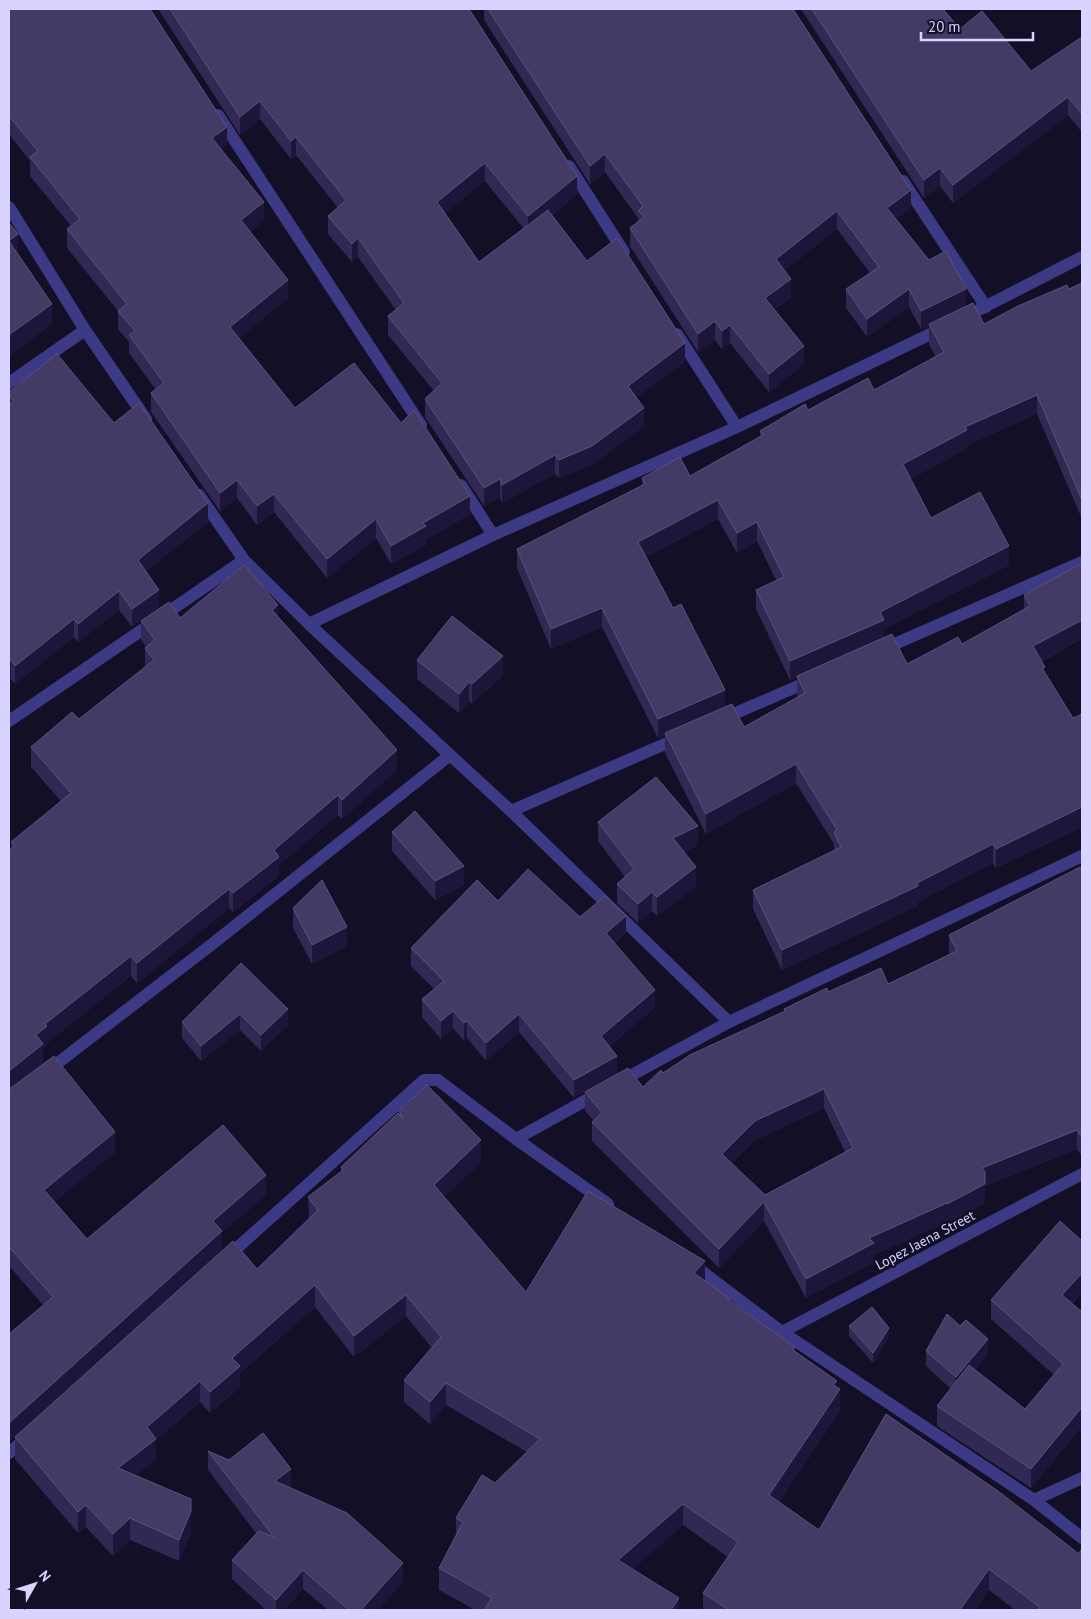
<svg xmlns="http://www.w3.org/2000/svg" width="1091" height="1619" viewBox="0 0 1091 1619" font-family="'PT Sans',sans-serif">
	<rect width="100%" height="100%" fill="#130f26"/>
	<g fill="none" stroke-linecap="round" stroke-linejoin="round">
		<path stroke="#3d3a85" stroke-width="12" d="M218 115 421 425
			M569 166 624 252
			M903 181 986 307
			M9 207 85 330 146 419
			M963 318 1082 257
			M677 334 737 427
			M9 383 85 330
			M461 485 493 535
			M199 495 244 560 309 624 450 755
			M309 624 493 535 737 427 943 328
			M881 650 1082 562
			M722 719 812 680
			M9 721 244 560
			M511 811 681 737
			M619 1082 729 1022
			M516 1139 599 1093
			M227 1257 424 1080H438L516 1139 608 1204
			M692 1264 782 1332 1034 1500 1082 1538
			M782 1332 1082 1174
			M9 1453 28 1436
			M1034 1500 1082 1478"/>
		<path stroke="#3d3a85" stroke-width="12" d="M46 1072 211 945 450 755 511 811 729 1022 1082 856"/>
	</g>
	<path fill="#312854" fill-rule="evenodd" d="M9 9 227 145 221 149 264 220 250 232 288 298 239 338 295 408 470 514 426 540V545L391 564 376 538 327 578 274 512 257 525 237 498 220 511 151 412V393L156 390 129 353V342L118 329V311L67 248V229L71 226 30 176V161L9 134Z
		M158 9H469L577 194 552 215 587 261 685 362 636 397 644 426 592 465 559 478 555 474 502 503 500 497 484 506 425 417V399L434 391 388 335V316L396 310 358 257 352 262 328 234V216L338 208 296 155 291 159 260 119 240 135ZM485 181 524 229 479 262 445 213Z
		M484 9H793L911 208 896 219 966 306 984 324 1082 283V519L1037 414 967 445V449L910 479 931 518 1009 565 884 629V638L907 664 962 644 1024 609V595L1082 639 1042 661 1045 673 1073 718 1082 714V827L996 868 993 863 918 902V906L782 970 753 909V890L834 851V844L796 783 706 834 665 753V735L658 738 602 627 551 649 517 568V549L642 486V478L690 476 760 436V431L808 410 874 390 936 357 929 344V326L921 329 909 307 867 337 846 308V289L870 273 837 229 785 270 791 297 774 310 804 364 769 392 730 343 722 349 715 340 698 352 630 246V228L638 222V218L605 172 590 184 484 20ZM718 519 737 553 757 541 776 580 756 590V609L790 680 797 677V695L798 697 744 727 725 707 646 557Z
		M801 9H943L960 29 1031 71 1082 37V132L1068 115 953 203 940 186 924 198Z
		M9 223 18 254 52 324 10 355 9 353Z
		M9 392 114 423 208 522 146 571 132 627 119 610 78 642 74 637 15 684 11 679 9 681Z
		M278 616 397 770 342 819 338 815 279 865V876L233 912 229 908 137 983 131 976 47 1043V1045L43 1048V1063L30 1074 115 1152 54 1202 87 1239 266 1195 222 1232 43 1305 10 1267 9 1268 11 842 61 801 31 767V747L79 719 145 667V648L146 647 141 640V621L180 618Z
		M417 660 503 675 472 704 469 701 459 713 417 679Z
		M598 822 698 845 684 852 696 886 657 916 652 911 638 923 617 903V884L625 877 598 841Z
		M392 832 464 885 435 900 392 851Z
		M1082 871V1157L1077 1149 985 1186V1203L947 1223V1222L874 1255V1262L806 1298 764 1221 719 1268 592 1141V1122L594 1121 585 1111V1092L574 1098 519 1032 486 1061 467 1038 464 1041 453 1028 441 1039 422 1017V999L434 989 411 966V948L498 901 580 917 626 933 615 943 655 1007 609 1047 617 1074 643 1087 663 1073 784 1012V1009L828 992 888 984 949 955V935ZM824 1108 845 1152 765 1195 731 1163 755 1140Z
		M293 908 347 946 312 964 293 928Z
		M241 963 288 1025 261 1051 240 1030 201 1061 182 1038V1022Z
		M399 1111 481 1162 444 1197 526 1292 705 1281 729 1301 795 1352 837 1388 840 1411 779 1502 819 1530 886 1414 1082 1610H1015L989 1590 975 1610H703V1593L728 1557 683 1525 632 1569 679 1610H475L439 1590V1568L456 1536V1518L495 1483 527 1452 446 1405 430 1424 404 1402V1380L432 1348 406 1316 354 1357 315 1307 240 1373V1387L210 1413 200 1402 156 1440V1460L136 1475 191 1533 179 1561 130 1540 113 1556 86 1527 78 1533 15 1459V1437L257 1269 309 1219 308 1197 341 1172V1167L399 1115Z
		M1082 1241V1292L1072 1304 1082 1312V1426L1031 1488 937 1426V1406L951 1389 926 1366V1351L988 1354 975 1370 1025 1409 1054 1375 991 1319V1300Z
		M849 1326 889 1337 873 1363 849 1336Z
		M208 1451 291 1488 403 1582 378 1610H328L303 1589 284 1610H266L232 1579V1560L256 1533 208 1470Z"/>
	<path fill="#1d163a" d="M1068 97V115L953 203V185Z
		M260 101V119L240 135V117Z
		M227 127V145L212 156V138Z
		M296 137V155L291 159V141Z
		M605 154V172L590 184V166Z
		M485 163V181L437 220V202Z
		M940 168V186L924 198V180Z
		M577 176V194L528 234V216Z
		M911 190V208L887 226V208Z
		M264 202V220L241 239V220Z
		M837 211V229L776 277V259Z
		M18 234V255L9 241Z
		M358 238V257L352 262V244Z
		M791 279V297L765 317V298Z
		M288 280V298L230 346V327Z
		M909 289V307L867 337V319Z
		M966 289V308L921 329V311Z
		M52 304V324L10 355V334Z
		M715 321V340L698 352V334Z
		M730 325V343L722 349V331Z
		M685 343V362L628 404V386Z
		M804 346V364L769 392V374Z
		M1037 395V414L967 445V449L903 483V464L965 427Z
		M644 408V426L592 465 559 478V460Z
		M555 455V474L502 503V485Z
		M500 479V497L484 506V488Z
		M237 480V498L220 511V493Z
		M274 494V512L257 525V506Z
		M470 496V514L426 540V545L391 564V546L423 523Z
		M718 500V519L638 561V542Z
		M208 503V522L138 578V560Z
		M376 519V538L327 578V559Z
		M757 522V541L737 553V533Z
		M1009 546V565L884 629V639L797 676V677L790 680V661L880 612Z
		M159 590V608L132 627V609Z
		M119 591V610L78 642V624Z
		M278 605V624L272 610Z
		M602 608V627L551 649V629Z
		M74 619V637L15 684V666Z
		M1082 620V639L1033 665V646Z
		M503 656V675L472 704V684Z
		M11 660V679L9 681V662Z
		M469 682V701L459 713V694Z
		M725 690V709L665 733V735L658 738V719Z
		M397 750V770L342 819V800Z
		M796 764V783L706 834V814Z
		M338 795V815L279 865V876L233 912V893L274 850Z
		M1082 807V827L996 868V849Z
		M698 826V845L673 857V838Z
		M993 844V863L918 902V906L782 970V950Z
		M464 866V885L435 900V881Z
		M696 867V886L657 916V897Z
		M229 889V908L137 983V963Z
		M652 892V911L638 923V904Z
		M626 916V933L606 950V933Z
		M347 927V946L312 964V945Z
		M131 956V976L47 1043V1045L43 1048V1063L9 1091V1071L36 1035 45 1024Z
		M655 990V1007L601 1054V1036Z
		M288 1009V1025L261 1051V1035Z
		M453 1011V1028L441 1039V1021Z
		M240 1014V1030L201 1061V1046Z
		M519 1014V1032L486 1061V1043Z
		M467 1021V1038L464 1041V1023Z
		M617 1056V1074L574 1098V1080Z
		M824 1089V1108L755 1140 722 1173V1154L755 1121Z
		M1077 1130V1149L985 1186V1203L947 1223V1204L982 1168Z
		M115 1132V1152L44 1210V1190Z
		M481 1140V1162L434 1207V1185Z
		M266 1175V1195L222 1232V1251L9 1442V1423L213 1221Z
		M764 1202V1221L719 1268V1249Z
		M947 1203V1222L874 1255V1262L806 1298V1279L869 1238Z
		M10 1248V1267L9 1268V1249Z
		M705 1261V1283L694 1273Z
		M1082 1273V1292L1062 1314V1295Z
		M315 1285V1307L240 1373V1387L210 1413V1392L232 1358Z
		M406 1295V1316L354 1357V1336Z
		M889 1328V1337L873 1363V1353Z
		M988 1339V1354L956 1393V1377Z
		M200 1381V1402L156 1440V1460L118 1489V1468L147 1427Z
		M837 1381V1394L840 1389V1411L769 1517V1495L833 1385Z
		M446 1383V1405L430 1424V1402Z
		M1082 1407V1426L1031 1488V1469Z
		M291 1469V1488L275 1481Z
		M683 1504V1525L618 1582V1560Z
		M86 1505V1527L78 1533V1512Z
		M191 1511V1533L179 1561V1540Z
		M130 1518V1540L113 1556V1534Z
		M403 1563V1582L378 1610H361Z
		M989 1569V1590L975 1610H960Z
		M303 1570V1589L284 1610H276V1600Z
		M679 1598V1610H671Z"/>
	<path fill="#433a66" stroke="#5a527e" fill-rule="evenodd" d="M9 9H150L227 127 212 138 264 202 241 220 288 280 230 327 295 408 354 363 401 423 414 410 470 496 423 523 426 526 391 546 376 519 327 559 274 494 257 506 237 480 220 493 151 393 164 383 129 335 135 331 118 311 127 304 67 229 80 219 30 157 38 151 9 116Z
		M170 9H469L577 176 528 216 485 163 437 202 479 262 548 210 587 261 617 238 685 343 628 386 644 408 592 446 559 460 555 455 502 485 500 479 484 488 425 399 442 383 388 316 404 303 358 238 352 244 328 216 346 200 296 137 291 141 260 101 240 117Z
		M488 9H793L911 190 887 208 929 260 946 251 966 289 921 311 909 289 867 319 846 289 879 267 837 211 776 259 791 279 765 298 804 346 769 374 730 325 722 331 715 321 698 334 630 228 644 217 638 211 643 206 605 154 590 166Z
		M812 9H943L960 29 982 11 1031 71 1082 37V114L1068 97 953 185 940 168 924 180Z
		M9 223 18 234 9 241Z
		M9 241 52 304 10 334 9 332Z
		M1082 283V500L1037 395 965 427 967 430 903 464 931 518 980 492 1009 546 880 612 884 620 790 661 756 590 784 577 757 522 737 533 718 500 638 542 673 608 681 604 725 690 658 719 602 608 551 629 517 549 645 484 642 478 680 457 690 476 763 435 760 431 805 404 808 410 868 378 874 390 944 352 929 324 973 303 984 324 1018 306 1067 285 1069 289Z
		M57 354 114 423 139 403 208 503 138 560 159 590 132 609 119 591 78 624 74 619 15 666 11 660 9 662V406L14 401 9 395V392Z
		M1082 563V620L1033 646 1045 667 1042 668 1073 718 1082 714V807L996 849 993 844 917 883 918 886 782 950 753 890 841 847 834 832 837 830 796 764 706 814 665 733 732 704 744 727 805 693 797 676 892 634 907 664 958 637 962 644 1030 606 1024 595Z
		M244 565 278 605 272 610 397 750 342 800 338 795 274 850 279 857 233 893 229 889 137 963 131 956 45 1024 47 1026 36 1035 43 1044 9 1071V850L15 846 11 842 71 793 31 747 72 712 79 719 154 660 145 648 155 640 141 621 169 602 180 618Z
		M452 616 503 656 472 684 469 682 459 694 417 660Z
		M656 777 698 826 673 838 696 867 657 897 652 892 638 904 617 884 634 869 598 822Z
		M415 811 464 866 435 881 392 832Z
		M1080 867 1082 871V1138L1077 1130 982 1168 985 1172V1184L947 1204V1203L869 1238 874 1243 806 1279 764 1202 719 1249 592 1122 602 1113 585 1092 628 1068 643 1087 661 1070 663 1073 690 1055 785 1011 784 1009 827 988 828 992 881 968 888 984 957 951 949 935ZM824 1089 853 1148 765 1195 722 1154 755 1121Z
		M528 869 580 917 605 896 626 916 606 933 655 990 601 1036 617 1056 574 1080 519 1014 486 1043 467 1021 464 1023 453 1011 441 1021 422 999 444 981 411 948 477 880 498 901Z
		M322 880 347 927 312 945 293 908Z
		M241 963 288 1009 261 1035 240 1014 201 1046 182 1022Z
		M54 1056 115 1132 44 1190 87 1239 223 1125 266 1175 213 1221 222 1231 9 1423V1334L53 1297 10 1248 9 1249V1088H11Z
		M427 1085 481 1140 434 1185 526 1292 588 1191 705 1261 694 1273 729 1298 728 1300 795 1347 793 1350 837 1381 833 1385 840 1389 769 1495 819 1530 886 1414 998 1491 1079 1554 1081 1550 1082 1551V1610H1038L1040 1607 989 1569 960 1610H729L703 1593 738 1542 683 1504 618 1560 679 1598 671 1610H484L492 1598 439 1568 463 1522 456 1518 482 1475 495 1483 540 1439 446 1383 430 1402 404 1380 441 1337 406 1295 354 1336 315 1285 232 1358 240 1366 210 1392 200 1381 147 1427 156 1439 118 1468 191 1499V1511L179 1540 130 1518 113 1534 86 1505 78 1512 15 1437 233 1241 257 1269 318 1210 308 1197 343 1170 341 1167 398 1113 403 1119 399 1111Z
		M1060 1221 1082 1241V1273L1062 1295 1082 1312V1407L1031 1469 937 1406 969 1365 1025 1409 1063 1364 991 1300Z
		M872 1307 889 1328 873 1353 849 1326Z
		M947 1314 960 1326 966 1320 988 1339 956 1377 926 1351Z
		M263 1433 291 1469 275 1481 347 1513 403 1563 361 1610H349L303 1570 276 1600 232 1560 259 1531 274 1537 208 1451 229 1460Z"/>
	<g text-anchor="middle" dominant-baseline="central" stroke-width="4.5" stroke-linejoin="round" paint-order="stroke">
		<g font-size="14" fill="#d9d4ff" stroke="#130f26">
			<text transform="translate(925 1240) rotate(-28)">Lopez Jaena Street</text>
		</g>
	</g>
	<rect width="1091" height="1619" fill="none" stroke="#d9d4ff" stroke-width="20"/>
	<g transform="translate(35 1584) rotate(51)" stroke="#130f26" stroke-width="4" paint-order="stroke">
	<path d="M0-4L9 19L0 12L-9 19Z" fill="#d9d4ff"/>
	<text y="-8" font-size="14" font-weight="bold" text-anchor="middle" fill="#d9d4ff">N</text>
	</g>
	<path d="M921 32v8h112v-8" fill="none" stroke="#d9d4ff" stroke-width="2.5"/>
	<text x="928" y="32" font-size="15" fill="#d9d4ff" stroke="#130f26" stroke-width="4" paint-order="stroke">20 m</text>
</svg>
